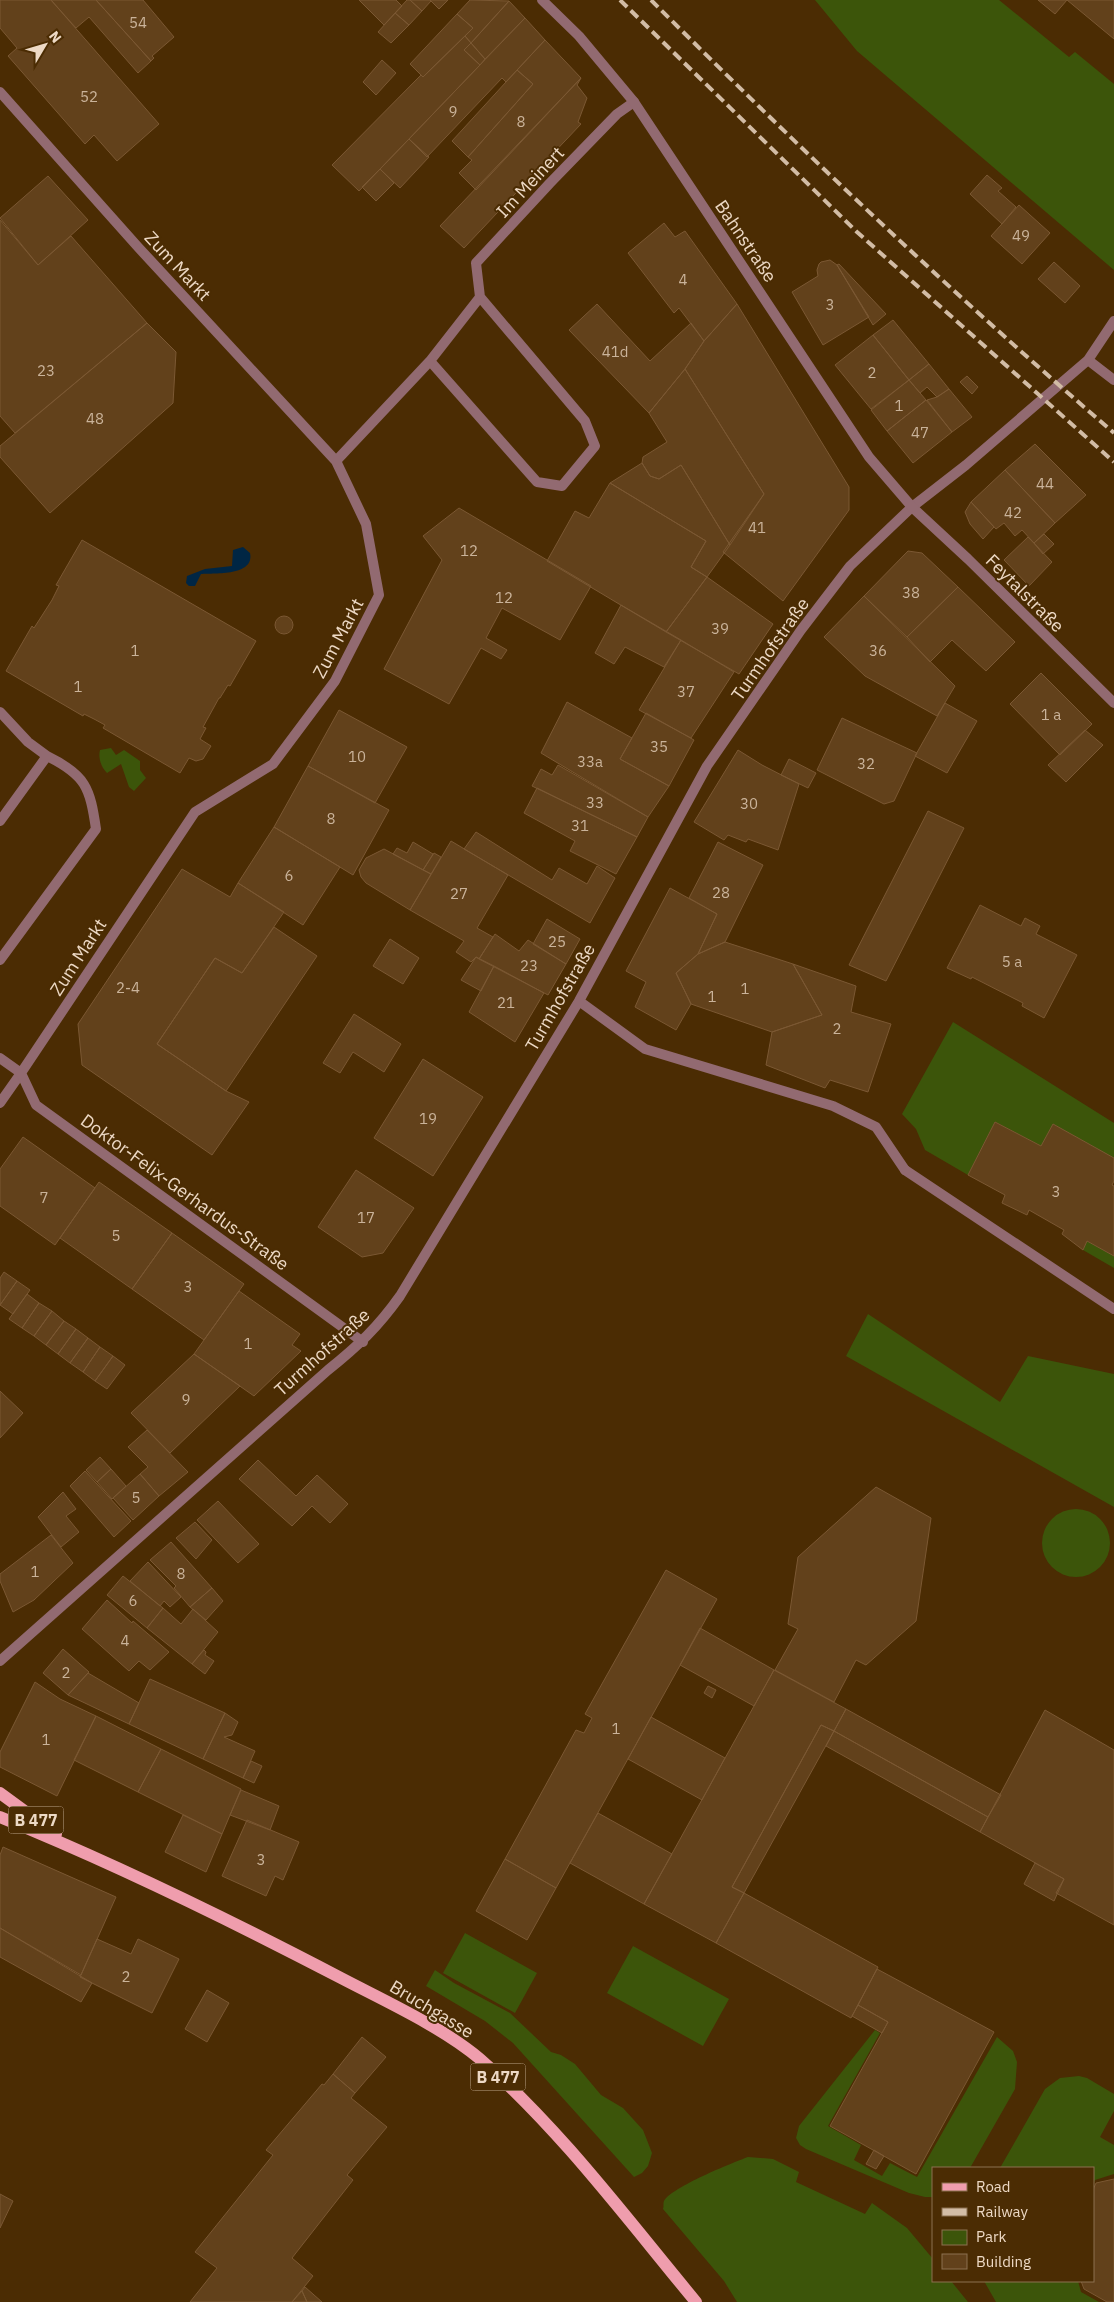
<svg xmlns="http://www.w3.org/2000/svg" width="1114" height="2302" viewBox="0 0 1114 2302" font-family="'IBM Plex Sans',sans-serif">
	<rect width="100%" height="100%" fill="#4b2c03"/>
	<path fill="#3c550a" d="M815 0H999L1069 57 1075 52 1114 84V270L857 51Z
		M111 748 116 755 124 750 140 761V770L146 778 134 791 129 787 121 764 107 773C101 767 98 758 100 750Z
		M953 1022 1114 1123V1158L1041 1146 995 1122 968 1175 925 1150 916 1129 902 1114Z
		M1087 1241 1114 1256V1268L1083 1250Z
		M868 1314 1000 1402 1028 1356 1114 1374V1507L846 1356Z
		M1042 1543a34 34 0 1 1 68 0a34 34 0 1 1-68 0Z
		M465 1933 537 1973 515 2013 443 1973Z
		M633 1946 729 1999 703 2046 607 1993Z
		M435 1970 454 1983 510 2013 551 2052 561 2055 575 2064 601 2095 623 2108 643 2130 652 2153 648 2166 642 2173 634 2177 513 2043 485 2021 426 1986Z
		M875 2030 880 2033 828 2126 861 2145 854 2160 882 2176 890 2163 917 2177 997 2037 1013 2051 1017 2062 1015 2089 970 2168H933V2197H925L909 2193 806 2149 800 2145 796 2138 799 2126Z
		M1079 2076 1087 2078 1114 2094V2111L1100 2137 1114 2145V2174L1095 2180 1093 2184V2168H1000L1045 2089 1060 2078Z
		M748 2157 773 2159 799 2172 796 2182 865 2214 872 2203 907 2228 933 2259V2281H951L968 2302H737L724 2281 663 2209C664 2206 663 2203 664 2201 672 2187 732 2163 748 2157Z
		M984 2281H1078L1081 2292 1099 2302H996Z"/>
	<path fill="#002644" d="M243 547 250 553C255 576 215 573 201 574L195 586H189L186 583 187 576 205 569 232 566 233 550Z"/>
	<path fill="#62411b" stroke="#7b5833" d="M0 0H51L159 124 117 161 94 135 85 144 8 56 17 48 0 28Z
		M51 0H96L151 61 138 73 89 17 76 28Z
		M96 0H143L174 37 152 56 154 58 151 61Z
		M359 0H396L402 6 384 25Z
		M407 0H410L422 11 409 25 395 13Z
		M410 0H430L431 1 422 11Z
		M430 0H448L439 9Z
		M470 0 509 1 471 43 465 36 473 28 457 14Z
		M1038 0H1067L1055 14Z
		M1067 0H1114V39Z
		M509 1 525 18 485 59 471 43Z
		M395 13 409 25 391 43 378 32Z
		M457 14 473 28 423 77 410 64Z
		M525 18 545 40 506 82 502 78 427 157 409 139Z
		M465 36 471 43 464 50 480 65 359 191 332 165 421 75 423 77Z
		M545 40 581 78 476 190 459 173 472 160 468 157 533 84 517 70Z
		M471 43 485 59 480 65 464 50Z
		M382 60 396 73 376 95 363 82Z
		M517 70 533 84 468 157 452 141Z
		M581 78 577 85 587 98 578 122 581 124 464 248 440 226Z
		M409 139 429 157 400 188 380 169Z
		M380 169 394 183 376 201 362 187Z
		M987 175 1002 188 998 191 1016 207 1002 224 970 194Z
		M48 176 88 220 38 265 0 218Z
		M1019 205 1050 233 1022 264 991 236Z
		M0 220 38 265 71 236 147 323 15 433 0 416Z
		M664 223 675 237 685 231 737 304 704 341 679 308 674 313 628 253Z
		M830 260 837 265 869 317 823 345 792 292 818 276 817 270 819 264 821 262Z
		M1054 262 1080 286 1065 303 1038 279Z
		M839 264 886 314 873 325 837 265Z
		M597 304 650 361 691 323 704 341 685 369 649 413 569 330Z
		M737 304 849 487V510L783 601 723 552 764 494 685 369 704 341Z
		M893 320 929 364 909 380 873 335Z
		M147 323 176 352 173 403 50 513 0 457V446Z
		M873 335 909 380 871 409 835 365Z
		M929 364 949 389 937 397 927 387 920 393 909 380Z
		M685 369 764 494 730 545 681 465 659 479 650 476 642 463 643 457 667 442 649 413Z
		M967 376 978 387 972 394 960 382Z
		M909 380 926 400 887 431 871 410Z
		M949 389 972 417 952 432 927 400 937 397Z
		M926 400 952 432 913 463 887 431Z
		M1035 444 1086 495 1055 523 1005 470Z
		M642 463 650 476 659 479 681 465 730 545 707 577 691 567 706 541 610 483Z
		M1005 470 1055 523 1034 543 1022 530 1015 536 1004 523 996 529 971 502Z
		M610 483 706 541 691 567 707 577 666 632 547 561 575 511 589 518Z
		M971 502 994 527 983 539 970 524 965 512Z
		M459 508 591 586 560 640 502 608 486 638 507 650 501 659 481 648 449 704 384 669 442 560 423 536Z
		M1044 534 1054 544 1043 554 1034 543Z
		M1028 537 1052 562 1029 586 1004 560Z
		M82 540 256 641 230 686 228 685 220 698H219L203 727 206 728 200 739 211 746 203 759 196 761 189 758 180 773 103 728 105 725 94 719 84 714 83 716 6 671 32 626 34 628 52 600 59 586 56 585Z
		M908 551 922 553 958 587 907 637 864 596Z
		M707 577 773 624 739 674 666 632Z
		M958 587 1015 642 986 671 952 640 930 662 907 637Z
		M864 596 955 686 937 716 865 676 824 637Z
		M621 605 681 640 664 667 625 647 614 664 595 653Z
		M275 625a9 9 0 1 1 18 0a9 9 0 1 1-18 0Z
		M681 640 734 672 691 738 639 710Z
		M1041 673 1092 724 1060 755 1010 704Z
		M567 702 632 738 620 759 669 786 648 817 541 753Z
		M945 703 977 721 947 773 915 756Z
		M339 710 407 747 375 803 308 766Z
		M646 713 694 740 669 786 620 759Z
		M842 718 917 753 894 801 884 804 817 770Z
		M1085 730 1103 745 1066 782 1048 765Z
		M738 750 762 765 799 784 778 850 748 839 746 842 728 835 724 840 694 822Z
		M789 759 816 773 808 788 781 775Z
		M558 765 648 817 637 837 532 786 541 769 552 775Z
		M308 766 389 810 353 875 274 827Z
		M537 788 637 837 616 874 570 851 575 841 524 813Z
		M928 811 964 828 886 981 849 965Z
		M274 827 340 867 303 925 238 883Z
		M476 832 552 880 559 868 587 884 597 866 615 878 590 923 464 849Z
		M451 841 508 875 477 928 493 937 479 959 476 957 471 962 456 952 464 941 410 910Z
		M413 842 433 854 423 870 393 854 397 848 407 853Z
		M718 842 763 865 725 942 698 954 717 914 689 898Z
		M384 849 431 874 410 910 366 883 361 877 359 870 366 858Z
		M434 853 441 857 431 874 423 870Z
		M182 869 230 897 238 883 284 912 242 973 215 958 157 1044 226 1091 249 1102 212 1155 82 1065 78 1024Z
		M670 888 717 914 698 954 676 973 691 1004 676 1030 635 1007 646 982 626 971Z
		M980 905 1021 926 1025 918 1040 926 1036 934 1077 955 1044 1018 1022 1006 1023 1003 972 977 971 979 947 968Z
		M547 919 580 939 566 964 533 944Z
		M274 927 317 956 226 1091 157 1044 215 958 242 973Z
		M495 934 519 951 528 940 566 964 548 995 479 959Z
		M390 939 419 958 403 984 373 966Z
		M725 942 793 964 822 1015 772 1032 691 1004 676 973 698 954Z
		M476 957 494 966 481 991 461 980Z
		M793 964 856 986 851 1012 891 1024 868 1092 830 1080 825 1088 766 1065 772 1032 822 1015Z
		M494 966 544 993 515 1042 469 1012Z
		M354 1014 401 1044 384 1072 353 1052 340 1073 323 1063Z
		M423 1059 483 1097 433 1176 374 1138Z
		M995 1122 1041 1146 1053 1124 1114 1158V1181L1112 1185 1114 1186V1256L1087 1241 1083 1250 1062 1234 1064 1230 1029 1210 1027 1215 1002 1203 1005 1195 968 1175Z
		M23 1137 95 1188 55 1245 0 1206V1169Z
		M356 1170 414 1208 383 1253 362 1257 318 1227Z
		M99 1182 172 1233 132 1289 60 1238Z
		M172 1233 244 1284 204 1340 132 1289Z
		M4 1272 17 1281 0 1305V1278Z
		M17 1281 30 1290 13 1314 0 1305Z
		M239 1291 300 1334 292 1345 301 1351 254 1396 194 1354Z
		M27 1294 39 1303 22 1328 9 1319Z
		M39 1303 52 1311 34 1336 22 1328Z
		M52 1311 64 1321 46 1345 34 1336Z
		M64 1321 76 1329 58 1354 46 1345Z
		M76 1329 88 1338 70 1363 58 1354Z
		M88 1338 100 1347 83 1372 70 1363Z
		M100 1347 113 1356 95 1381 83 1372Z
		M194 1354 240 1386 170 1453 131 1413Z
		M113 1356 125 1365 107 1389 95 1381Z
		M0 1391 23 1413 0 1438Z
		M147 1430 188 1472 159 1496 140 1474 148 1467 128 1447Z
		M100 1457 111 1469 97 1482 86 1470Z
		M258 1460 296 1496 317 1475 348 1504 330 1523 312 1506 292 1526 239 1479Z
		M111 1469 126 1486 112 1499 97 1482Z
		M85 1471 131 1521 114 1537 70 1486Z
		M140 1474 159 1496 133 1520 113 1498Z
		M876 1487 931 1518 916 1621 866 1665 856 1660 834 1702 775 1670 798 1629 788 1624 798 1557Z
		M63 1492 76 1509 66 1516 79 1532 61 1547 38 1517Z
		M218 1501 259 1544 238 1563 197 1520Z
		M195 1522 212 1540 196 1559 176 1538Z
		M51 1535 73 1563 34 1600 13 1612 0 1581V1574Z
		M171 1542 212 1588 190 1607 174 1588 176 1586 150 1560Z
		M148 1562 181 1597 170 1607 164 1601 160 1606 130 1581Z
		M666 1570 717 1599 556 1888 505 1859 576 1730 584 1733 592 1718 585 1714Z
		M123 1576 163 1608 147 1628 107 1595Z
		M212 1588 223 1601 206 1620 190 1607Z
		M107 1600 132 1623 133 1621 169 1652 150 1670 139 1661 129 1671 82 1629Z
		M163 1608 181 1624 193 1609 218 1632 192 1664 147 1628Z
		M700 1628 774 1670 754 1706 680 1665Z
		M63 1649 89 1672 68 1695 43 1673Z
		M204 1650 206 1652 205 1655 214 1661 205 1674 192 1664Z
		M774 1670 846 1709 834 1731 821 1725 732 1887 744 1893 716 1943 644 1904Z
		M88 1673 139 1703 129 1724 68 1695Z
		M150 1679 225 1713 203 1759 129 1724Z
		M35 1682 60 1699 96 1716 57 1796 0 1767V1752Z
		M708 1686 716 1690 712 1698 704 1693Z
		M846 1709 1001 1795 988 1817 834 1731Z
		M1045 1710 1114 1750V1925L1056 1893 1064 1879 980 1832Z
		M225 1713 238 1722 232 1735 224 1737 255 1751 243 1778 203 1759Z
		M96 1716 161 1749 138 1792 74 1760Z
		M651 1717 725 1758 702 1800 628 1759Z
		M821 1725 834 1731 744 1893 732 1887Z
		M834 1731 988 1817 980 1832 826 1746Z
		M161 1749 241 1789 222 1834 138 1792Z
		M251 1761 262 1766 254 1783 243 1778Z
		M241 1790 279 1806 270 1830 230 1815Z
		M598 1813 672 1854 644 1904 570 1863Z
		M183 1815 222 1834 206 1872 165 1852Z
		M247 1820 299 1842 283 1880 275 1876 266 1896 222 1876Z
		M3 1847 116 1897 81 1975 0 1928V1855Z
		M505 1859 556 1888 527 1940 476 1911Z
		M1035 1863 1064 1879 1054 1901 1024 1884Z
		M744 1893 878 1967 851 2018 716 1943Z
		M0 1928 92 1983 81 2002 0 1957Z
		M97 1939 131 1954 138 1939 179 1959 152 2013 80 1977Z
		M877 1969 994 2032 916 2174 830 2126 888 2022 858 2005Z
		M207 1990 229 2003 207 2042 185 2029Z
		M858 2005 888 2022 882 2033 852 2016Z
		M362 2037 386 2057 355 2093 333 2074Z
		M333 2074 355 2093 351 2098 387 2127 347 2175 353 2180 292 2258 313 2276 292 2302H190L217 2268 195 2252 273 2155 266 2150 322 2084 324 2085Z
		M874 2150 884 2156 876 2169 866 2164Z
		M1114 2179V2302H1107L1084 2289 1081 2281H1093V2190L1096 2183Z
		M0 2194 13 2201 0 2228Z
		M305 2287 322 2302H307L302 2291Z
		M302 2291 307 2302H292Z"/>
	<g fill="none" stroke-linecap="round" stroke-linejoin="round">
		<path stroke="#926a71" stroke-width="10" d="M0 1103 21 1073
			M905 1170 1114 1309"/>
		<path stroke="#926a71" stroke-width="10" d="M0 92 138 247 336 461 366 524 379 595 335 681 273 764 195 812 21 1073
			M480 297 476 263 550 183 617 114 634 102
			M1088 360 1114 380
			M430 361 480 297
			M336 461 430 361 537 482 562 486 595 446 585 421 480 297
			M0 712 28 742 47 756
			M0 821 47 756C86 775 90 788 96 829L0 960
			M579 1001 645 1049 833 1106 876 1127 905 1170
			M0 1058 21 1073 36 1105 363 1342
			M0 1661 328 1370C358 1346 378 1327 400 1296L579 1001 707 766 801 630 850 566 912 507 966 465 1088 360 1114 321"/>
		<path stroke="#926a71" stroke-width="10" d="M542 0 579 36 634 102 869 457 912 507 968 559 1114 703"/>
		<path stroke="#ef9dad" stroke-width="12" d="M0 1793 56 1834
			M0 1817C116 1864 230 1920 341 1978 385 2001 442 2027 480 2059 561 2130 627 2219 696 2302"/>
		<path stroke="#d2bca5" stroke-width="4" stroke-dasharray="10 5" stroke-linecap="butt" d="M620 0 857 232 1114 462
			M651 0C800 149 954 295 1114 433"/>
	</g>
	<g text-anchor="middle" dominant-baseline="central" stroke-width="4" stroke-linejoin="round" paint-order="stroke">
		<g font-size="15" fill="#cab39a">
			<text x="138" y="22">54</text>
			<text x="89" y="96">52</text>
			<text x="453" y="111">9</text>
			<text x="521" y="121">8</text>
			<text x="1021" y="235">49</text>
			<text x="683" y="279">4</text>
			<text x="830" y="304">3</text>
			<text x="615" y="351">41d</text>
			<text x="46" y="370">23</text>
			<text x="872" y="372">2</text>
			<text x="899" y="405">1</text>
			<text x="95" y="418">48</text>
			<text x="920" y="432">47</text>
			<text x="1045" y="483">44</text>
			<text x="1013" y="512">42</text>
			<text x="757" y="527">41</text>
			<text x="469" y="550">12</text>
			<text x="911" y="592">38</text>
			<text x="504" y="597">12</text>
			<text x="720" y="628">39</text>
			<text x="135" y="650">1</text>
			<text x="878" y="650">36</text>
			<text x="78" y="686">1</text>
			<text x="686" y="691">37</text>
			<text x="1051" y="714">1 a</text>
			<text x="659" y="746">35</text>
			<text x="357" y="756">10</text>
			<text x="590" y="761">33a</text>
			<text x="866" y="763">32</text>
			<text x="595" y="802">33</text>
			<text x="749" y="803">30</text>
			<text x="331" y="818">8</text>
			<text x="580" y="825">31</text>
			<text x="289" y="875">6</text>
			<text x="721" y="892">28</text>
			<text x="459" y="893">27</text>
			<text x="557" y="941">25</text>
			<text x="1012" y="961">5 a</text>
			<text x="529" y="965">23</text>
			<text x="128" y="987">2-4</text>
			<text x="745" y="988">1</text>
			<text x="712" y="996">1</text>
			<text x="506" y="1002">21</text>
			<text x="837" y="1028">2</text>
			<text x="428" y="1118">19</text>
			<text x="1056" y="1191">3</text>
			<text x="44" y="1197">7</text>
			<text x="366" y="1217">17</text>
			<text x="116" y="1235">5</text>
			<text x="188" y="1286">3</text>
			<text x="248" y="1343">1</text>
			<text x="186" y="1399">9</text>
			<text x="136" y="1497">5</text>
			<text x="35" y="1571">1</text>
			<text x="181" y="1573">8</text>
			<text x="133" y="1600">6</text>
			<text x="125" y="1640">4</text>
			<text x="66" y="1672">2</text>
			<text x="616" y="1728">1</text>
			<text x="46" y="1739">1</text>
			<text x="261" y="1859">3</text>
			<text x="126" y="1976">2</text>
		</g>
		<g fill="#4b2c03" stroke="#bca58b" stroke-width="1">
			<rect x="8.5" y="1806.5" width="55" height="27" rx="4"/>
			<rect x="470.5" y="2063.5" width="55" height="27" rx="4"/>
		</g>
		<g font-size="16" font-weight="bold" fill="#edd9c5">
			<text x="36" y="1820">B 477</text>
			<text x="498" y="2077">B 477</text>
		</g>
		<g font-size="18" fill="#edd9c5" stroke="#4b2c03">
			<text transform="translate(530 182) rotate(-47)">Im Meinert</text>
			<text transform="translate(746 241) rotate(56)">Bahnstraße</text>
			<text transform="translate(178 266) rotate(47)">Zum Markt</text>
			<text transform="translate(1025 593) rotate(45)">Feytalstraße</text>
			<text transform="translate(338 638) rotate(-62)">Zum Markt</text>
			<text transform="translate(770 649) rotate(-55)">Turmhofstraße</text>
			<text transform="translate(78 957) rotate(-57)">Zum Markt</text>
			<text transform="translate(560 997) rotate(-60)">Turmhofstraße</text>
			<text transform="translate(185 1192) rotate(36)">Doktor-Felix-Gerhardus-Straße</text>
			<text transform="translate(322 1352) rotate(-42)">Turmhofstraße</text>
			<text transform="translate(432 2009) rotate(31)">Bruchgasse</text>
		</g>
	</g>
	<rect x="932" y="2167" width="162" height="115" fill="#4b2c03" stroke="#8c7151"/>
	<rect x="942" y="2183" width="25" height="8" fill="#ef9dad" stroke="#8c7151"/>
	<text x="976" y="2192" font-size="15" fill="#edd9c5">Road</text>
	<rect x="942" y="2208" width="25" height="8" fill="#d2bca5" stroke="#8c7151"/>
	<text x="976" y="2217" font-size="15" fill="#edd9c5">Railway</text>
	<rect x="942" y="2230" width="25" height="15" fill="#3c550a" stroke="#8c7151"/>
	<text x="976" y="2242" font-size="15" fill="#edd9c5">Park</text>
	<rect x="942" y="2254" width="25" height="15" fill="#62411b" stroke="#8c7151"/>
	<text x="976" y="2267" font-size="15" fill="#edd9c5">Building</text>
	<g transform="translate(45 45) rotate(52)" stroke="#4b2c03" stroke-width="4" paint-order="stroke">
	<path d="M0-4L9 19L0 12L-9 19Z" fill="#edd9c5"/>
	<text y="-8" font-size="14" font-weight="bold" text-anchor="middle" fill="#edd9c5">N</text>
	</g>
</svg>
